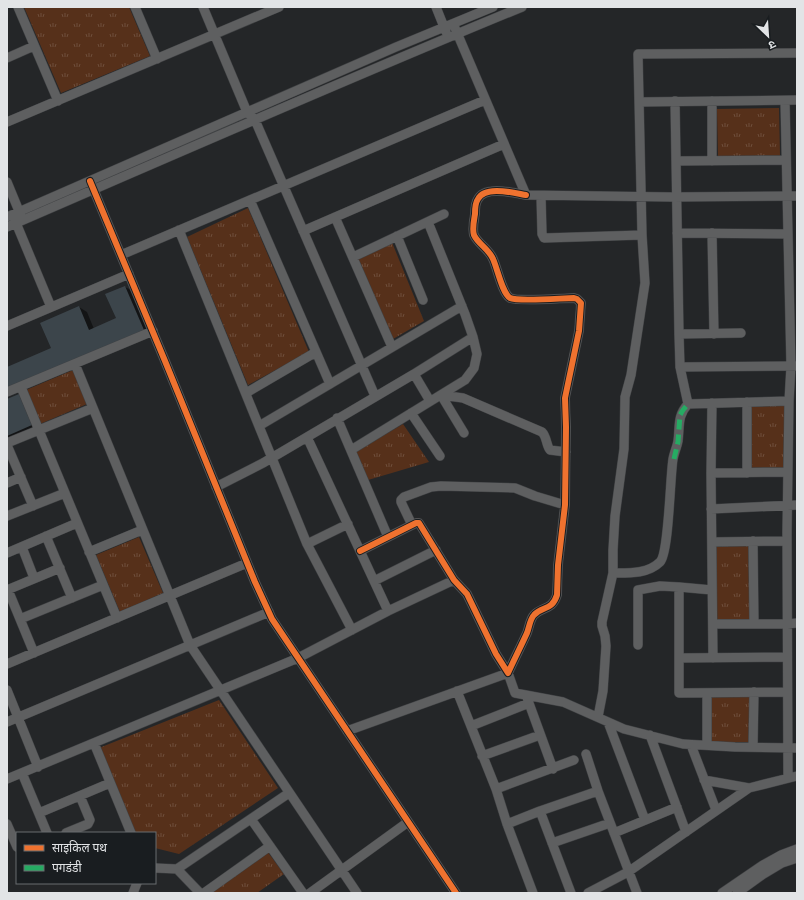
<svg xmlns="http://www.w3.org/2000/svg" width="804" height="900" viewBox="0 0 804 900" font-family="Overpass,'Noto Sans Devanagari',sans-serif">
	<defs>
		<pattern id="grass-tufts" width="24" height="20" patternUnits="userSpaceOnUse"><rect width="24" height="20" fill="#56301a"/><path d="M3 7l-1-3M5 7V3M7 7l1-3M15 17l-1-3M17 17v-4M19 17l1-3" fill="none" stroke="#6e4e3b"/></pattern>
	</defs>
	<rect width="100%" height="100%" fill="#242628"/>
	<path fill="url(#grass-tufts)" d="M24 7H129L150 56 61 93Z
		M779 108 780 156 718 157 717 109Z
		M248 208 309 352 248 385 187 237Z
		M391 240 424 321 393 339 357 258Z
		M73 370 87 404 40 424 26 390Z
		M751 405H785V470H751Z
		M403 424 429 462 368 480 355 452Z
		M139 537 163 593 120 612 96 555Z
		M716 546H749L750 619 717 620Z
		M712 696 749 697V742H711Z
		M219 700 278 788 179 854 155 848V833H133L99 748Z
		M267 851 284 874 257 893H208Z"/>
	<path fill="#0007" d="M125 287 133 291 151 334 7 368 53 348 79 307 87 312 94 329 117 319Z
		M19 395 26 400 39 430 7 444V400Z"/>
	<path fill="#3c454b" d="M125 286 144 330 7 389V367L51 348 40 323 79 306 89 330 116 318 105 294Z
		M19 394 32 425 7 436V399Z"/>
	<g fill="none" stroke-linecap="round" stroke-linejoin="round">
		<g stroke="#404244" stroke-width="10">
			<path id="minor" d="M18 7 58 101
				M135 7 157 59
				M203 7 247 112 255 120 375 396
				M436 7 446 32
				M455 28 526 195 672 197 797 196
				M7 58 34 46
				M675 101 679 334 680 367 688 404
				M712 101V161
				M785 101 791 366 789 401 787 532 788 778
				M639 102 797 100
				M7 122 279 7
				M676 161 786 160
				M90 181 165 361 255 582 272 619 456 893
				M7 182 21 216
				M541 196 542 234 544 238 642 235
				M250 200 330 384
				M7 217 396 47 493 7
				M335 217 392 347
				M14 218 51 307
				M7 227C178 153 349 78 522 7
				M179 230 307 544 352 630
				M303 231 504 144
				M677 233 788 234
				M712 233 714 334
				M397 236 423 300
				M121 255 485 100
				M353 257 444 214
				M7 326 129 274
				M679 334 741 333
				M75 364 190 645 357 893
				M680 367 796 366
				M414 374 430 401
				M21 387 117 618
				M7 392 153 331
				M246 393 316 352
				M441 395 463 398 542 432C547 437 546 445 550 450L566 452
				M441 395 464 433
				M712 403 711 473 713 658
				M411 413 440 456
				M337 418 388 537
				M259 426 462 306
				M307 437 388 611
				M7 443 93 408
				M7 445 33 506
				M351 450 465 380 474 368 477 354 473 337 465 314 428 222
				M711 473 788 472
				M747 473V402
				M7 483 21 477
				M216 487 263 463 414 374 473 337
				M711 509 797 505
				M7 516 65 493
				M412 525 401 502V500L404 497 431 487 441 486 515 488 535 496 565 505
				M46 536 72 598
				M753 541 754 624
				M712 542 787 541
				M307 544 348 524
				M22 547 34 578
				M360 551 416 523H419L454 580 467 594 496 654 508 673C514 660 521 646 527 633 529 628 530 619 534 615 542 606 552 611 557 595L558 565 565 505 566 427 565 398 579 331 581 303 577 299 574 298C563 298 518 302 510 298 502 293 497 267 493 259 489 249 478 244 474 235 472 229 474 220 475 214 475 209 475 203 478 199 485 185 514 193 526 195
				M89 552 142 530
				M7 553 77 523
				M613 573C629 573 648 574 660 562 669 553 670 477 673 459 674 453 677 447 678 441 680 426 677 416 688 404L789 401
				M374 581 436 550
				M679 587V693L787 692
				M7 590 60 568
				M8 590 20 619
				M713 624H787L797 623
				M638 645V590L660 586 679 587 712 590
				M34 653 20 619 103 585
				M679 658 787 657
				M7 664 247 563
				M7 690 38 767
				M457 691 496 789 507 824 533 893
				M526 695 553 769
				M598 717 603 691 606 646 605 636 602 626V622L613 573V550L615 516 624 449 625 397 631 375 645 283 642 235 638 54 797 53
				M7 722 269 612
				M608 722 645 820
				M471 726 529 703
				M347 731 508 673 515 693 563 702 624 729 683 744 735 747 797 748
				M650 735 686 832
				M94 743 131 833
				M691 745 716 810
				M707 745V693
				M753 747 754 692
				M586 754 598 791 637 893
				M482 756 540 735
				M22 773 47 833
				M7 779 298 658 388 611 454 580
				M704 780 749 788
				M496 789 574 760
				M540 811 571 893
				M39 813 110 783
				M251 819 303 893
				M7 824 17 847
				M507 824 540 811 598 791
				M66 833 88 824 90 820 80 796
				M614 833 677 807
				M552 843 610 823
				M155 868 177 869 200 893
				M177 869 289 793
				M133 893 137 883
				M204 893 270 846
				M310 893 408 822
				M588 893 628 872 749 788 797 776
				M722 893 763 865 781 855 797 849
				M737 893 762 875 782 863 797 858"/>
		</g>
		<use href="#minor" stroke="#5e5f60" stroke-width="9"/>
		<path stroke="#26ab63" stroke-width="5" stroke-dasharray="10 5" stroke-linecap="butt" d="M674 459 678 442 680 415 683 410 688 404"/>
		<g stroke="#191d20" stroke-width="8">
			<path id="cycleway" d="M90 181 165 361 255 582 272 619 456 893
				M360 551 416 523H419L454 580 467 594 496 654 508 673C514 660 521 646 527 633 529 628 530 619 534 615 542 606 552 611 557 595L558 565 565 505 566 427 565 398 579 331 581 303 577 299 574 298C563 298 518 302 510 298 502 293 497 267 493 259 489 249 478 244 474 235 472 229 474 220 475 214 475 209 475 203 478 199 485 185 514 193 526 195"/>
		</g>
		<use href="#cycleway" stroke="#ef722f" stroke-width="6"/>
	</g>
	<rect width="804" height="900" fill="none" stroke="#e2e4e6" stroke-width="16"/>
	<rect x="16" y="832" width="140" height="52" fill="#191d20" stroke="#696d6f"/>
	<rect x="24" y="845" width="20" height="6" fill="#ef722f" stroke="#696d6f"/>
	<text x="52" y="852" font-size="12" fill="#e2e4e6">साइकिल पथ</text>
	<rect x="24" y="865" width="20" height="6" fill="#26ab63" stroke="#696d6f"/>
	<text x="52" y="872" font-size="12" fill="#e2e4e6">पगडंडी</text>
	<g transform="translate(768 36) rotate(155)" stroke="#191d20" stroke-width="3" paint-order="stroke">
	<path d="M0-3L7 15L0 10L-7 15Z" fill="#e2e4e6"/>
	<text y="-6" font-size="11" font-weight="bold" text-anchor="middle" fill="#e2e4e6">उ</text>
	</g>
</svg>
